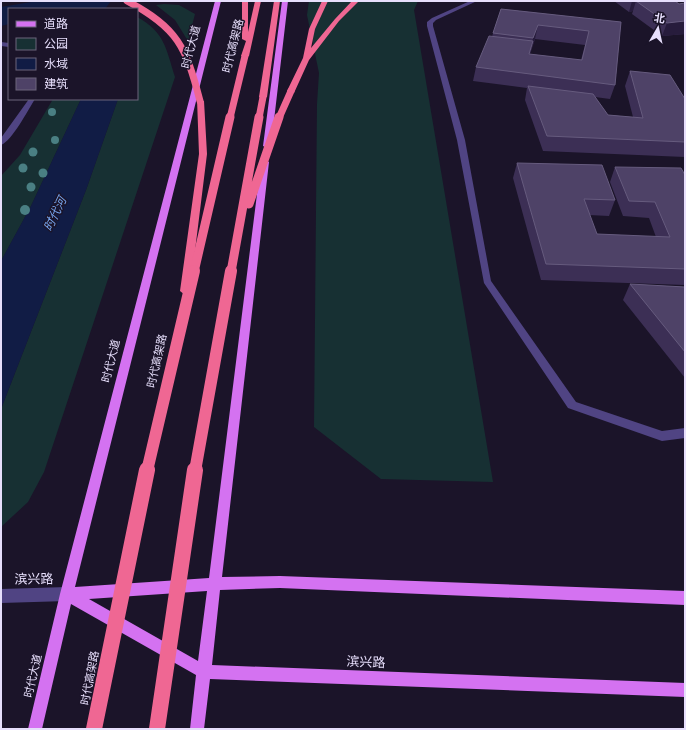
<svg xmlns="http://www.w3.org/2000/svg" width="686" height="730" viewBox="0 0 686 730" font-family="'Fira Sans Condensed','Noto Sans SC',sans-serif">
	<rect width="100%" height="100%" fill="#1b1429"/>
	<path fill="#173033" d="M309 1H418L414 10 493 482 381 479 314 427 317 104 319 73 307 15Z
		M164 4 179 5 195 14 188 41 175 20 156 5Z
		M137 17C165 32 166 49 175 77L44 472 28 502 1 527V409L86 190 118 99H137Z
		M53 99H81L31 206 1 261V176L20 155Z"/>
	<path fill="#111c45" d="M37 1H111L105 9H9V24L1 26V7Z
		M81 99H118L86 190 1 409V261L31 206Z"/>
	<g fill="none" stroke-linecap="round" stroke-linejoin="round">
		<path fill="#504483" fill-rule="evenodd" d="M470 1H477L436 20 433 23V26L465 140 491 281 576 402 662 431 685 428V438L662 441 568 408 484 283 457 140 427 26V22L432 18Z
			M1 42 9 43V47L1 46Z
			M29 99H35C28 110 12 141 1 145V138Z
			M67 587 72 589 74 594 72 599 67 601 1 603V589Z"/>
		<path fill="#d472f1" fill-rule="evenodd" d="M215 1H221L75 587 209 578 261 162 265 160 269 162 222 577 280 576 685 591V605L280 588 220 590 212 665 685 683V697L210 679 204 729H190L196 675 71 604 42 729H28L60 594ZM207 591 198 661 89 599Z
			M282 1H288L271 146 267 148 263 146Z"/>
		<path fill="#ef6793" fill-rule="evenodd" d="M242 1H248V32L255 1H261L249 56 245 58 241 56 246 41 242 39Z
			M274 1H280L267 97 263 99 259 97Z
			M322 1H328L315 29 311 48 335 19 352 1H359L339 21 309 60 294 93H288L287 91 303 58 309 29Z
			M197 99 204 101 207 154 190 291 185 295 180 291 199 154Z"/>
		<path stroke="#ef6793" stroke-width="7" d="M127 1C178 28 186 47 200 101
			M230 118 245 56
			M259 118 263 97
			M279 118 291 91"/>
		<path stroke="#ef6793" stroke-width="9" d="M249 204 279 117
			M194 272 230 117
			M231 272 259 117"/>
		<path stroke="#ef6793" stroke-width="12" d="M147 471 194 271
			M195 471 231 271"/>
		<path stroke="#ef6793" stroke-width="16" d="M94 729 147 470
			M157 729 195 470"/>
	</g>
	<g fill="#4a7f83">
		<circle cx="52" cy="112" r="4"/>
		<circle cx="55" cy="140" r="4"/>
		<circle cx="33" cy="152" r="4.5"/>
		<circle cx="23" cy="168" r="4.5"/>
		<circle cx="43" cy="173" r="4.5"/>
		<circle cx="31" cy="187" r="4.5"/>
		<circle cx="25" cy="210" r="5"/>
	</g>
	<path fill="#3c2f55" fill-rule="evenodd" d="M614 1H675L679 4 685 3V34L662 36 632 14 633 11 629 12Z
		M501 9 621 22 615 85 610 99 595 97 608 115 633 117 625 86 630 71 685 99V157L543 151 525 100 527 88 473 81 476 67 492 37 493 33ZM535 39 585 45 581 60 530 54Z
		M517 163 615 200 609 216 589 215 597 234 656 237 649 218 623 216 610 182 615 167 685 175V285L541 280 513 178Z
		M630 284 685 287V378L623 300Z"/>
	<path fill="#271c3c" d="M632 1H665H636L633 11 629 12Z
		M685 21V34L662 36 667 23Z
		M538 25 535 39 531 49 530 55 529 54 533 38Z"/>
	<path fill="#4e4267" stroke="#665b7e" d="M636 1H675L679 4 685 3V21L667 23Z
		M501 9 621 22 615 85 476 67 489 36 533 41 529 54 582 60 589 31 538 25 533 38 493 33Z
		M630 71 670 75 685 99V142L547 136 528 86 593 94 608 115 643 118Z
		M517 163 602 165 615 200 584 199 597 234 670 237 655 202 629 201 615 167 681 168 685 175V269L546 264Z
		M630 284 685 287V352Z"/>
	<g text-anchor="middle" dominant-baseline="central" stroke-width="3" stroke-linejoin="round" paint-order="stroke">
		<g font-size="11" fill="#e7dffc" stroke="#1b1429">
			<text transform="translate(233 46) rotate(-76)">时代高架路</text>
			<text transform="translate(191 47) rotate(-75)">时代大道</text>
			<text transform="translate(111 361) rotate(-76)">时代大道</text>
			<text transform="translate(157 361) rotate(-77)">时代高架路</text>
			<text transform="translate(33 676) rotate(-77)">时代大道</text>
			<text transform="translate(90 678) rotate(-79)">时代高架路</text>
		</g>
		<g font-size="12" font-style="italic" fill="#78a7f1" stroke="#1b1429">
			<text transform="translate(55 214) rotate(-64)">时代河</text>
		</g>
		<g font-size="13" fill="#e7dffc" stroke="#1b1429">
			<text transform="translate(34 579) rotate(-1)">滨兴路</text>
			<text transform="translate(366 662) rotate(2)">滨兴路</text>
		</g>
	</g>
	<rect width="686" height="730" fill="none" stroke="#e7dffc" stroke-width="4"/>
	<rect x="8" y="8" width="130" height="92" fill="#1b1429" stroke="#6d657d"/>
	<rect x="16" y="21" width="20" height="6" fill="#d472f1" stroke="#6d657d"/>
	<text x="44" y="28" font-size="12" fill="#e7dffc">道路</text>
	<rect x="16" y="38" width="20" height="12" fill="#173033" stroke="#6d657d"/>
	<text x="44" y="48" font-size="12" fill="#e7dffc">公园</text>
	<rect x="16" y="58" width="20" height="12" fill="#111c45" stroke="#6d657d"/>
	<text x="44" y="68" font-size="12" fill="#e7dffc">水域</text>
	<rect x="16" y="78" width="20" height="12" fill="#4e4267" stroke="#6d657d"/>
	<text x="44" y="88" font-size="12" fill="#e7dffc">建筑</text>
	<g transform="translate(658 28) rotate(9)" stroke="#1b1429" stroke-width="3" paint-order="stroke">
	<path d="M0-3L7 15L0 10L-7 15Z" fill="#e7dffc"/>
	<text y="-6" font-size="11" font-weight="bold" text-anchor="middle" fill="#e7dffc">北</text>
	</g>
</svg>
